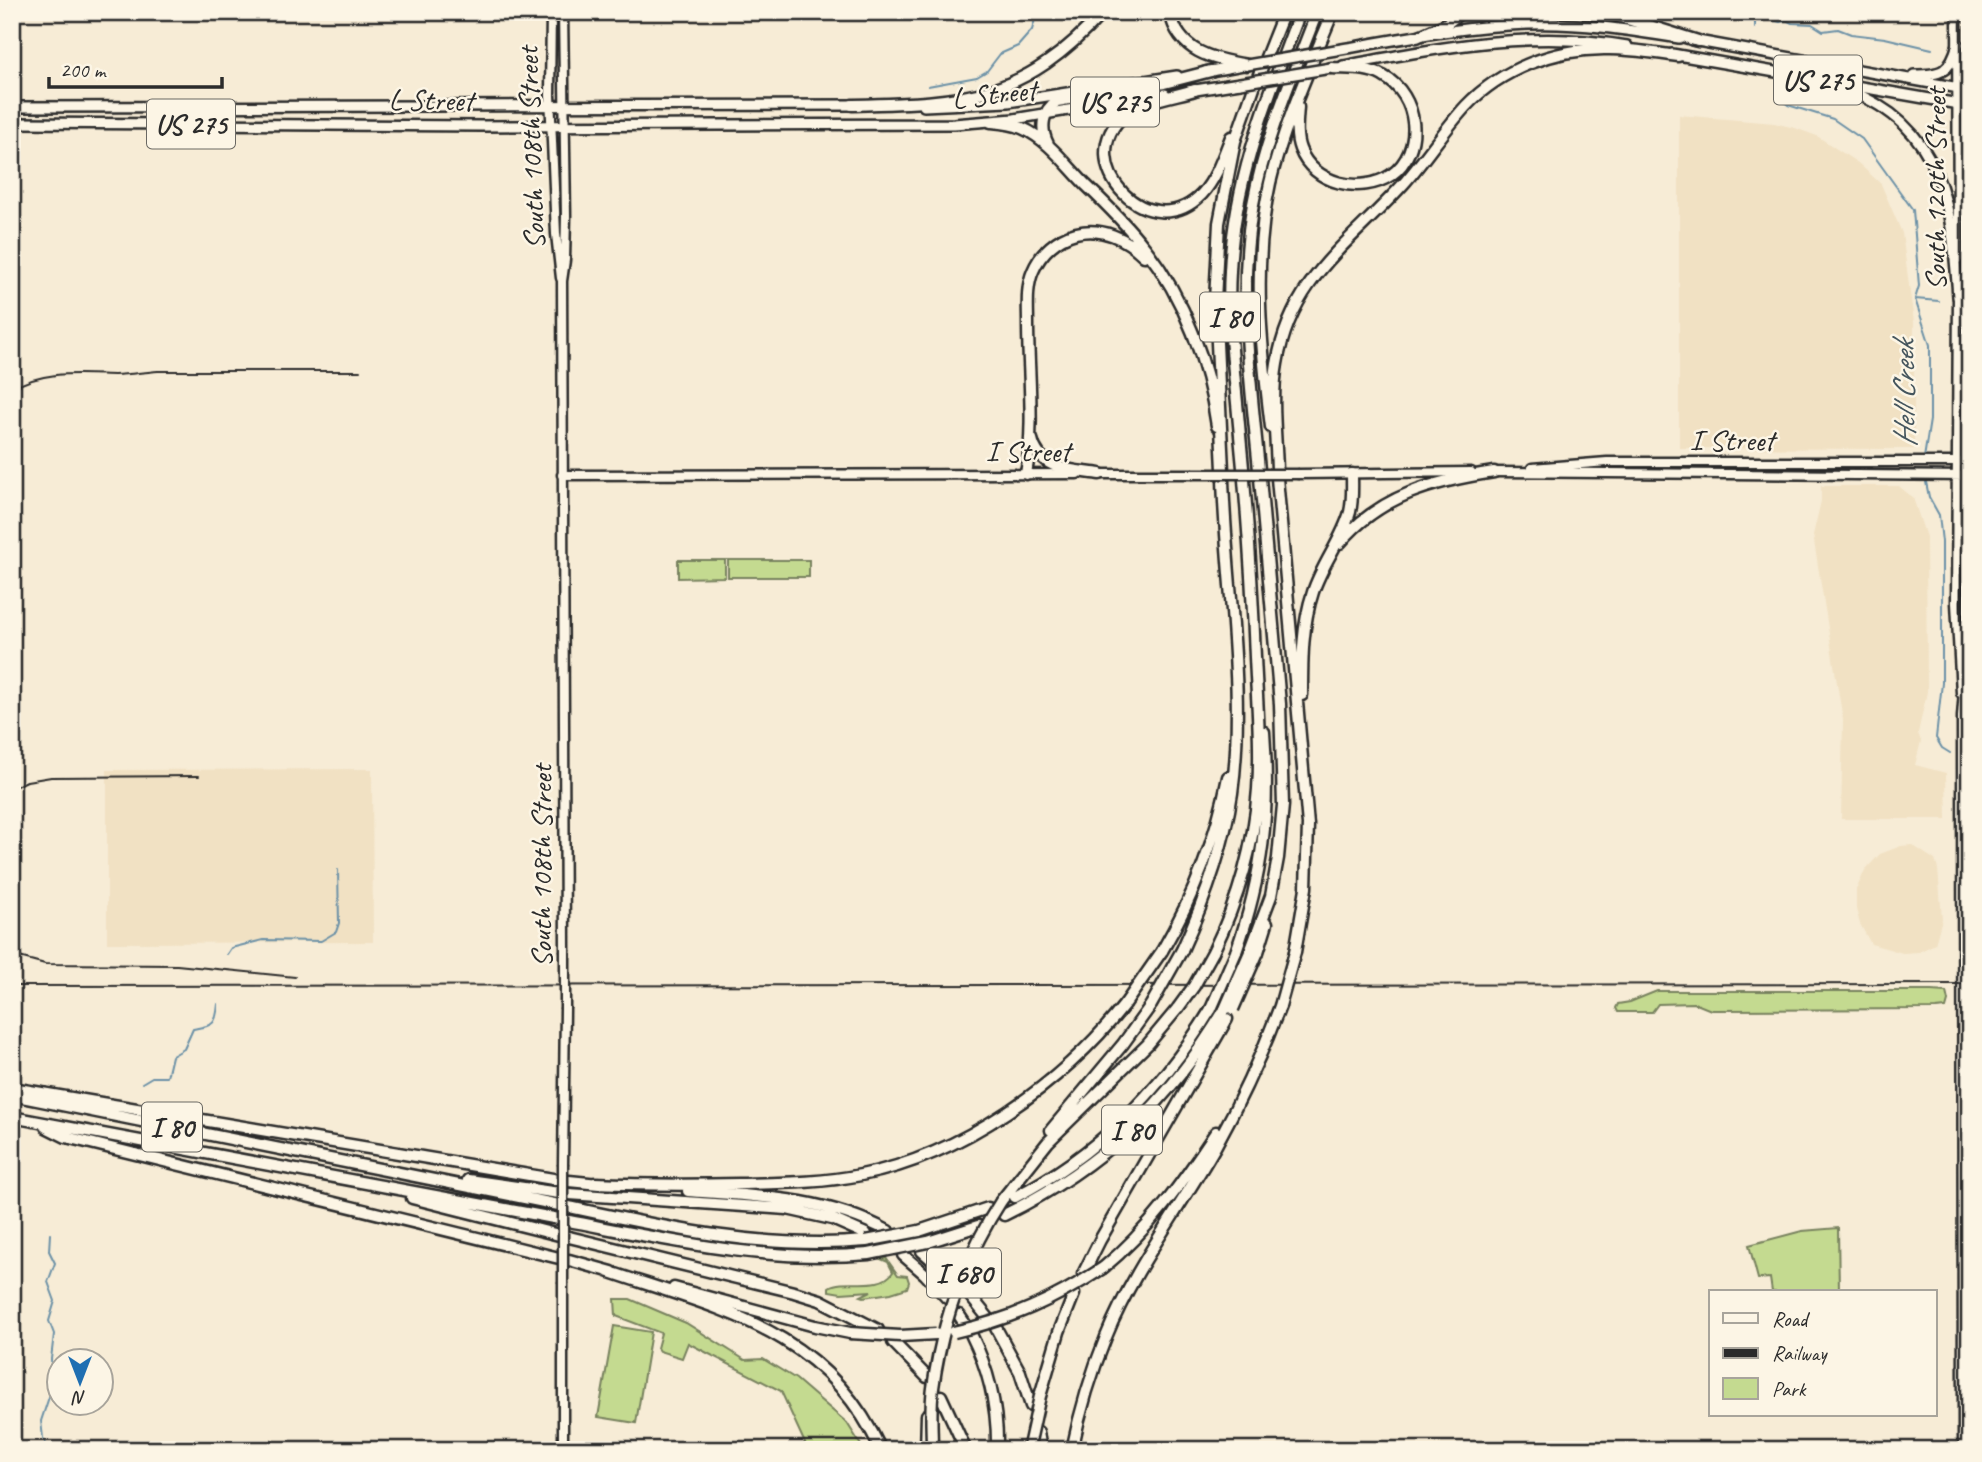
<svg xmlns="http://www.w3.org/2000/svg" width="1982" height="1462" viewBox="0 0 1982 1462" font-family="Caveat,sans-serif">
	<rect width="100%" height="100%" fill="#f7ecd6"/>
	<filter id="ink" filterUnits="userSpaceOnUse"><feTurbulence type="fractalNoise" baseFrequency=".0143" numOctaves="2"/><feDisplacementMap in="SourceGraphic" scale="14" xChannelSelector="R" yChannelSelector="G"/><feConvolveMatrix kernelMatrix="1 2 1 2 8 2 1 2 1" color-interpolation-filters="sRGB"/></filter>
	<g filter="url(#ink)">
		<path fill="#f1e1c3" d="M1679 115 1774 123 1795 128 1817 136 1858 163 1881 184 1902 233 1914 322V449L1679 448Z
			M1821 486H1899L1913 498 1926 537 1927 692 1918 733 1921 741 1915 765 1946 773 1947 819H1841L1843 720 1813 535 1821 501Z
			M372 769 373 942 107 943V770Z
			M1912 845 1935 860 1938 869 1942 919 1935 944 1919 952 1903 953 1871 944 1860 924 1856 909V890L1865 870 1880 854 1901 846Z"/>
		<path fill="#c4da90" stroke="#78825e" stroke-width="2" d="M678 560H725V577L678 578Z
			M728 560H809V577H728Z
			M1657 991H1931L1946 992 1948 1001 1946 1008 1936 1009 1711 1010 1694 1003 1658 1004 1652 1012H1618L1616 1008 1618 1004 1630 1002Z
			M1838 1228 1839 1292H1772L1770 1278 1758 1279 1749 1245 1802 1231Z
			M886 1258 898 1275 907 1276 909 1282 907 1288 891 1293 864 1297 861 1296 871 1291 841 1293 829 1291V1287C846 1277 880 1292 893 1272L888 1262 881 1259Z
			M615 1299H630L686 1323 745 1360 763 1359 796 1379 847 1423 864 1450H808L781 1391 688 1343 682 1358 659 1351 657 1348 661 1333 616 1316Z
			M614 1326 651 1332 636 1423 598 1417Z"/>
		<g fill="none" stroke-linecap="round" stroke-linejoin="round">
			<path stroke="#6c91a7" stroke-width="2" d="M1755 12V28
				M1756 21 1770 19 1780 22 1786 20 1792 23 1812 24 1823 31 1838 29 1851 34 1885 38 1932 49
				M928 86 977 77 987 71 1000 54 1018 46 1032 30 1037 12
				M1781 93 1783 101 1788 105 1833 119 1862 139 1913 210 1919 286 1915 299 1930 345V420L1924 458
				M1915 299 1939 301
				M1925 477 1929 497 1939 515 1942 542V683L1936 738 1942 748 1950 753
				M227 954 231 948 263 940 321 941 336 932 339 923 338 870
				M142 1083 152 1077H167L172 1056 184 1049 193 1029C213 1025 216 1026 218 1004
				M49 1450 43 1438 41 1421 53 1385 51 1359 54 1334 49 1321 55 1301 48 1282 55 1263 49 1251 50 1234"/>
			<g stroke="#2b2b2b" stroke-width="13">
				<path id="secondary" d="M551 12 550 95 556 234 561 278
					M563 12 566 217 565 260 562 281 565 950
					M1957 12 1958 259
					M1958 293 1956 603 1961 693
					M1532 468 1607 462H1970
					M1491 472 1970 476
					M1097 474H1192
					M1299 474 1471 472
					M562 475 1077 474
					M563 1164 565 1009
					M563 1450V1284
					M1963 1450 1962 717 1968 635 1970 542"/>
			</g>
			<g stroke="#2b2b2b" stroke-width="14">
				<path id="primary" d="M1692 40 1970 90
					M1336 50C1399 39 1464 26 1528 24 1579 22 1629 30 1679 38
					M1672 54 1970 106
					M1343 66C1437 48 1532 29 1627 46
					M1205 72 1243 65
					M1914 75C1942 75 1950 72 1958 44
					M1847 90C1944 126 1952 208 1958 297
					M1189 91 1240 83
					M924 106 1008 102 1177 76
					M12 107 857 105
					M12 123 483 126 954 124 1014 119 1165 94"/>
			</g>
			<g stroke="#2b2b2b" stroke-width="15">
				<path id="highway" d="M1170 12C1178 52 1212 59 1247 65
					M1605 12 1698 41
					M1417 37 1446 24 1461 12
					M1195 90C1175 96 1140 101 1124 115 1070 164 1150 248 1202 194 1216 179 1223 157 1231 137
					M852 105C965 102 1022 101 1103 12
					M1298 107C1297 121 1295 136 1300 149 1313 184 1361 195 1391 175 1425 151 1419 95 1383 76 1367 67 1349 69 1331 68
					M991 122C1001 123 1012 124 1022 128 1048 139 1067 166 1086 185 1107 205 1127 225 1145 248 1185 299 1208 363 1217 426
					M1048 144C1040 129 1042 111 1057 101L1164 83 1211 71
					M1271 427C1261 346 1252 263 1270 183 1284 124 1310 68 1333 12
					M1032 439C1039 471 1073 470 1100 474
					M1223 470 1215 301 1219 223 1235 141 1254 87 1284 12
					M1259 470C1251 382 1237 292 1253 204 1265 138 1293 75 1317 12
					M1277 470C1276 435 1271 398 1277 364 1291 277 1352 242 1406 181 1427 157 1444 130 1466 106 1501 69 1554 49 1604 49 1629 48 1654 53 1678 56
					M1026 474C1035 425 1028 373 1028 324 1028 306 1026 287 1033 271 1041 252 1057 238 1076 233 1102 227 1126 238 1144 256
					M1277 478 1308 825 1306 888 1295 952
					M1340 543C1380 495 1435 481 1494 472
					M1302 695C1302 660 1302 625 1313 592 1322 564 1342 540 1350 512 1353 499 1352 486 1352 474
					M1182 950C1205 900 1224 848 1232 793 1246 691 1226 581 1223 479
					M1162 951C1194 896 1216 840 1228 777
					M1213 952C1238 901 1254 846 1258 789 1261 746 1257 701 1255 657 1252 576 1246 495 1238 414 1234 367 1227 319 1230 271 1234 179 1268 97 1300 12
					M1236 952C1263 875 1270 814 1264 732
					M1250 952 1271 896 1278 858 1283 805 1280 704 1260 478
					M1258 952 1267 923
					M12 1088 559 1180
					M12 1095 559 1205
					M12 1117 559 1219
					M46 1127 66 1137 559 1258
					M1051 1130 1123 1044 1151 1005
					M468 1180 559 1193
					M569 1181 599 1184
					M595 1183C643 1185 691 1185 739 1184 780 1183 821 1183 861 1175 961 1156 1063 1083 1125 1004
					M688 1191C757 1196 825 1197 888 1231
					M569 1194 787 1209 832 1219 866 1234
					M1015 1197C1099 1154 1162 1089 1211 1009
					M412 1198 559 1235
					M1001 1201 1048 1142 1148 1044 1178 1008
					M569 1207C666 1228 766 1250 866 1241
					M1004 1215C1102 1167 1169 1103 1225 1009
					M569 1221C668 1240 767 1263 869 1254
					M919 1231 988 1208
					M569 1237 794 1292 820 1300 878 1330
					M928 1242 978 1226
					M922 1251 954 1279
					M903 1255 925 1274 947 1298
					M569 1260 612 1272
					M1103 1268C1150 1229 1183 1182 1216 1132
					M607 1271C722 1310 825 1329 881 1450
					M1083 1274 1100 1240 1227 1019
					M674 1288 815 1326 850 1333
					M967 1292 989 1319
					M959 1315 965 1324
					M996 1328 1020 1372 1031 1406
					M971 1334C989 1370 998 1410 997 1450
					M893 1342 927 1377
					M941 1396 966 1450
					M1040 1396 1059 1332 1074 1294
					M1038 1432 1041 1450
					M926 1450 927 1415
					M1072 1450C1080 1411 1091 1374 1106 1337 1133 1270 1179 1210 1215 1147 1240 1102 1262 1054 1280 1006"/>
			</g>
			<use href="#secondary" stroke="#fcf5e5" stroke-width="8"/>
			<use href="#primary" stroke="#fcf5e5" stroke-width="9"/>
			<use href="#highway" stroke="#fcf5e5" stroke-width="10"/>
			<path stroke="#2b2b2b" stroke-width="2" d="M12 389C44 370 79 374 114 375 129 375 143 372 158 371H360
				M12 788 27 781 51 777 199 776
				M12 955 45 964 177 965 295 977
				M12 986 1970 984"/>
			<g stroke="#2b2b2b" stroke-width="13" stroke-linecap="butt">
				<path id="secondary-bridge" d="M1192 474H1299
					M565 1009V950
					M563 1284V1164"/>
			</g>
			<g stroke="#2b2b2b" stroke-width="14" stroke-linecap="butt">
				<path id="primary-bridge" d="M1247 65 1336 50
					M1240 83 1331 68"/>
			</g>
			<g stroke="#2b2b2b" stroke-width="15" stroke-linecap="butt">
				<path id="highway-bridge" d="M1125 1004 1162 951
					M1151 1005 1182 950
					M1280 1006 1295 952
					M1178 1008 1194 986 1213 952
					M1211 1009 1236 952
					M1225 1009 1250 952
					M1233 1009 1258 952
					M866 1241 919 1231
					M869 1254 928 1242
					M954 1332C1012 1319 1054 1300 1103 1268
					M850 1333 900 1336 936 1334
					M1029 1446 1040 1396
					M932 1448C932 1429 930 1408 933 1388 942 1322 965 1257 1001 1201"/>
			</g>
			<use href="#secondary-bridge" stroke="#fcf5e5" stroke-width="8"/>
			<use href="#primary-bridge" stroke="#fcf5e5" stroke-width="9"/>
			<use href="#highway-bridge" stroke="#fcf5e5" stroke-width="10"/>
		</g>
	</g>
	<g text-anchor="middle" dominant-baseline="central" stroke-width="5" stroke-linejoin="round" paint-order="stroke">
		<g fill="#fcf5e5" stroke="#6a6863" stroke-width="2">
			<rect x="1774" y="55.5" width="88" height="49" rx="5"/>
			<rect x="1071" y="77.5" width="88" height="49" rx="5"/>
			<rect x="147" y="99.5" width="88" height="49" rx="5"/>
			<rect x="1200" y="292.5" width="60" height="49" rx="5"/>
			<rect x="142" y="1102.5" width="60" height="49" rx="5"/>
			<rect x="1102" y="1105.5" width="60" height="49" rx="5"/>
			<rect x="927" y="1248.5" width="74" height="49" rx="5"/>
		</g>
		<g font-size="28" font-weight="bold" fill="#2b2b2b">
			<text x="1818" y="80">US 275</text>
			<text x="1115" y="102">US 275</text>
			<text x="191" y="124">US 275</text>
			<text x="1230" y="317">I 80</text>
			<text x="172" y="1127">I 80</text>
			<text x="1132" y="1130">I 80</text>
			<text x="964" y="1273">I 680</text>
		</g>
		<g font-size="30" fill="#2b2b2b" stroke="#fcf5e5">
			<text transform="translate(994 94) rotate(-6)">L Street</text>
			<text transform="translate(431 100) rotate(1)">L Street</text>
			<text transform="translate(531 148) rotate(-92)">South 108th Street</text>
			<text transform="translate(1935 189) rotate(-90)">South 120th Street</text>
			<text x="1732" y="440">I Street</text>
			<text x="1028" y="451">I Street</text>
			<text transform="translate(541 866) rotate(-90)">South 108th Street</text>
		</g>
		<g font-size="32" font-style="italic" fill="#46565e" stroke="#fcf5e5">
			<text transform="translate(1904 394) rotate(-91)">Hell Creek</text>
		</g>
	</g>
	<rect width="1982" height="1462" fill="none" stroke="#fcf5e5" stroke-width="42"/>
	<rect x="21" y="21" width="1940" height="1420" fill="none" stroke="#2b2b2b" stroke-width="2.5" filter="url(#ink)"/>
	<rect x="1709" y="1290" width="228" height="126" fill="#fcf5e5" stroke="#a8a49b" stroke-width="2"/>
	<rect x="1723" y="1313" width="35" height="10" fill="#fcf5e5" stroke="#a8a49b" stroke-width="2"/>
	<text x="1772" y="1326" font-size="21" fill="#2b2b2b">Road</text>
	<rect x="1723" y="1348" width="35" height="10" fill="#2b2b2b" stroke="#a8a49b" stroke-width="2"/>
	<text x="1772" y="1360" font-size="21" fill="#2b2b2b">Railway</text>
	<rect x="1723" y="1378" width="35" height="21" fill="#c4da90" stroke="#a8a49b" stroke-width="2"/>
	<text x="1772" y="1396" font-size="21" fill="#2b2b2b">Park</text>
	<g transform="translate(80 1382) rotate(180)"><circle r="33" fill="#fcf5e5" stroke="#a8a49b" stroke-width="2"/>
	<path d="M0-5L12 26L0 18L-12 26Z" fill="#1f6fb2"/>
	<text y="-10" font-size="19" font-weight="bold" text-anchor="middle" fill="#2b2b2b">N</text>
	</g>
	<path d="M49 77v10h173v-10" fill="none" stroke="#2b2b2b" stroke-width="3.5"/>
	<text x="60" y="77" font-size="21" fill="#2b2b2b" stroke="#fcf5e5" stroke-width="5" paint-order="stroke">200 m</text>
</svg>
